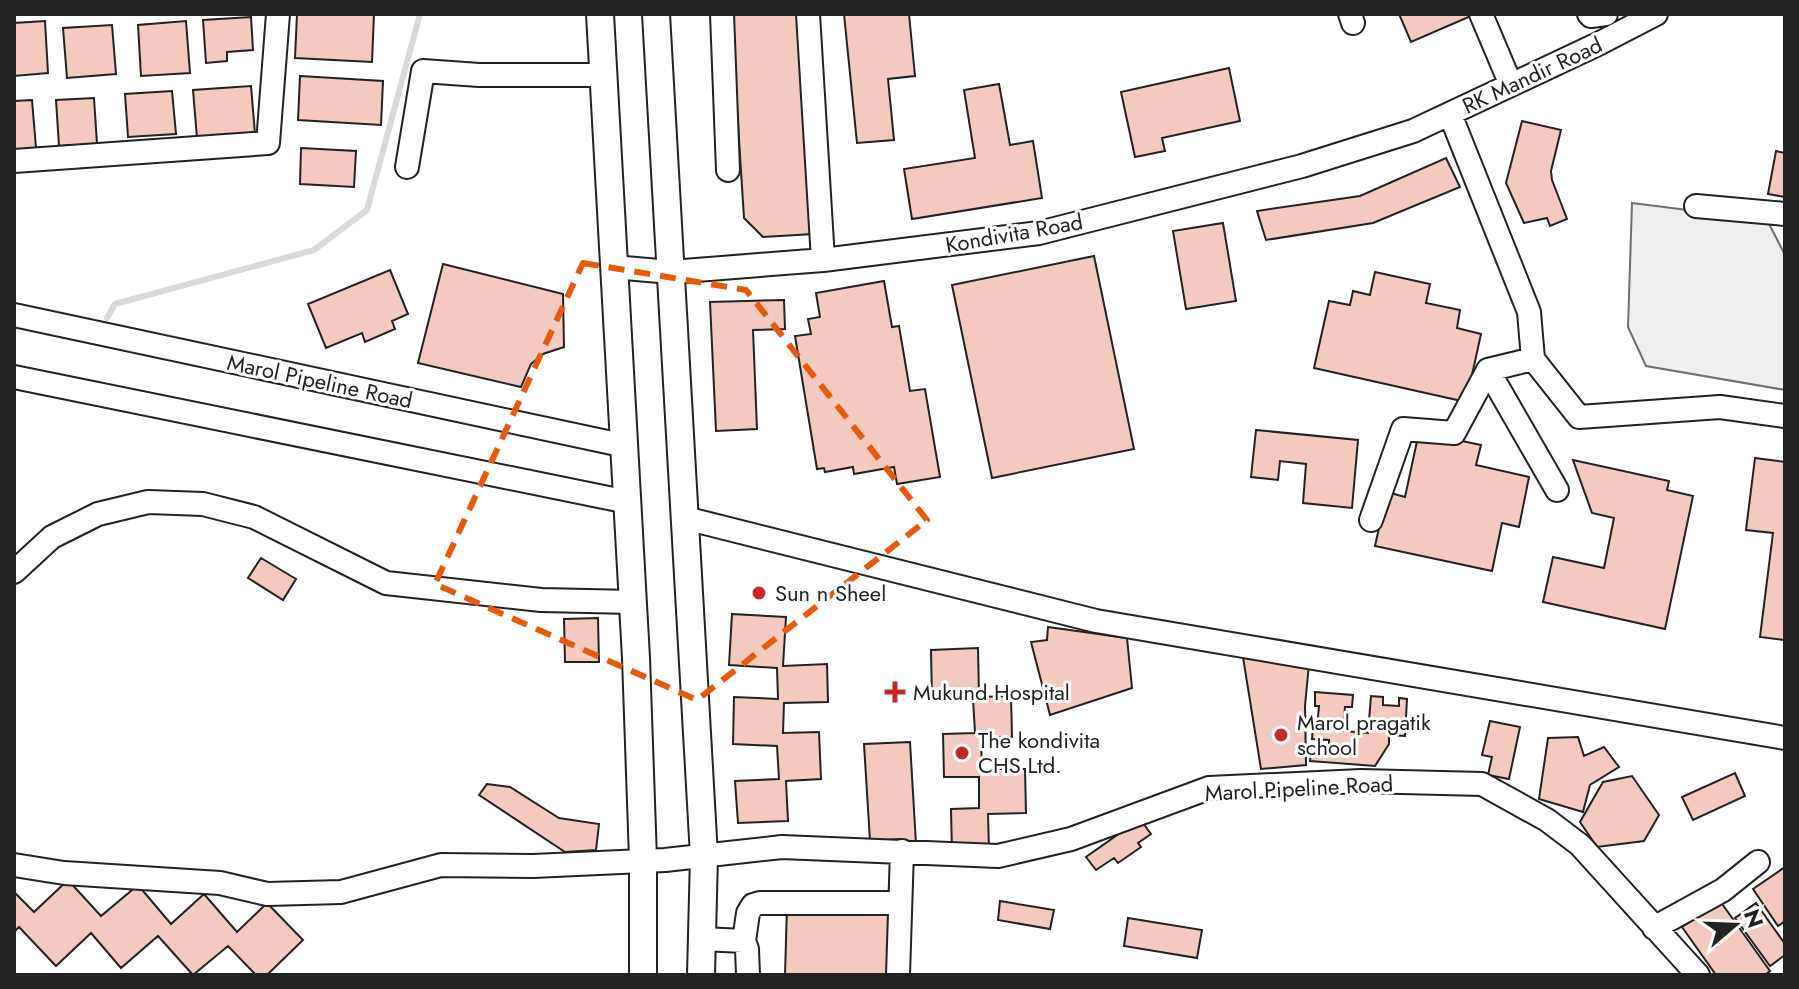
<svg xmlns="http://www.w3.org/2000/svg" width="1799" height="989" viewBox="0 0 1799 989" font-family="Jost,sans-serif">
	<rect width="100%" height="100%" fill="#fff"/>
	<path fill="#eee" stroke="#6f6f6f" stroke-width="2" d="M1632 203 1767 220 1785 255V390L1646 366 1628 327Z"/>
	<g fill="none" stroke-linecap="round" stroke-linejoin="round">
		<path stroke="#d9d9d9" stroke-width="6" d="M107 318 115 304 314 250 367 210 420 14"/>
	</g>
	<path fill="#f3c9c0" stroke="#222" stroke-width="2" d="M297 14H374L372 62 295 58Z
		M731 14H798L813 234 763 237 744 218Z
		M844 14H909L915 76 888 79 894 140 857 143Z
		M1399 14H1470L1471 16 1411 42Z
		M251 17 253 50 227 52V61L206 63 203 20Z
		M45 21 48 73 14 76V23Z
		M186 21 190 73 141 76 138 25Z
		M112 25 116 74 67 78 63 28Z
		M1229 68 1240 121 1162 138 1165 151 1135 157 1121 92Z
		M300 76 383 81 381 125 298 120Z
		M999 84 1010 145 1033 141 1042 198 912 219 904 169 975 158 964 90Z
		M251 86 255 134 197 138 193 90Z
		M172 91 176 134 128 137 125 94Z
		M94 98 97 144 59 146 56 100Z
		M32 100 36 148 14 150V101Z
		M1522 121 1561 130 1551 171 1552 180 1567 219 1550 226 1547 218 1524 223 1506 183Z
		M301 148 356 151 354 187 300 184Z
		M1776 151 1785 153V197L1768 194Z
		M1446 158 1460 187 1373 223 1266 240 1257 211 1360 196Z
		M1223 223 1236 301 1186 309 1173 231Z
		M1094 256 1134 449 992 478 952 285Z
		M443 264 563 294 564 347 543 354 531 364 521 387 418 363Z
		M390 270 408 314 392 321 395 329 365 342 362 333 326 348 308 304Z
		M1375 272 1430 284 1426 303 1460 310 1457 328 1481 334 1466 402 1314 368 1329 301 1350 305 1353 291 1370 295Z
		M884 281 892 327 899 326 910 391 925 389 940 477 897 484 894 467 854 474 853 467 825 472 824 468 817 469 795 336 811 334 808 319 820 317 816 293Z
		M784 300 785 329 753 330 757 429 716 431 710 302Z
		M1256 430 1358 440 1352 508 1303 503 1306 464 1280 461 1278 480 1251 477Z
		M1419 432 1481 445 1476 465 1529 477 1519 527 1502 523 1492 571 1375 546 1387 492 1405 497Z
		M1755 458 1785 462V640L1760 637 1773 533 1746 530Z
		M1573 460 1669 481 1667 490 1693 496 1665 629 1543 602 1553 557 1604 568 1614 518 1592 513Z
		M261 558 296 579 283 600 248 578Z
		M732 614 786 617 783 666 827 664 828 702 784 703 783 733 819 732 821 779 786 781 788 821 738 823 735 781 779 779 777 746 733 744 734 697 778 699 777 668 729 665Z
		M598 618 599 662H565L564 619Z
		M1048 627 1127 638 1132 688 1050 715 1031 642 1047 640Z
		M978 648 979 697 1011 696 1012 737 981 738 982 769H1025L1026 813 988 814 989 851 952 852 951 809 979 808V777H944L943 734 975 733 973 699 932 700 931 650Z
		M1242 651 1309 664 1305 706 1306 765 1261 769Z
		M1315 692 1353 695 1352 707H1345L1343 731 1368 733 1371 696 1383 697V705L1399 706V698L1407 699 1405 736 1389 735V744L1375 766 1310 761 1311 750 1329 751V740L1312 739 1313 726H1317L1319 706H1315Z
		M1490 721 1520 727 1509 779 1488 775 1492 757 1482 755Z
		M1578 737 1584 756 1604 747 1619 767 1590 785 1583 812 1539 799 1548 738Z
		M910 742 916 844 899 845V839L870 841 864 744Z
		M1735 773 1745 796 1693 820 1682 797Z
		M1632 776 1659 815 1644 841 1597 847 1580 822 1603 782Z
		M487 784 510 787 559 818 599 824 596 850 565 852 479 795Z
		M1140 819 1151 834 1138 843 1141 847 1118 863 1114 858 1096 870 1086 857Z
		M1785 867V921L1778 926 1753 889Z
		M68 880 101 916 138 885 171 924 204 894 237 932 267 903 303 940 267 975H256L228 946 193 975 158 936 121 968 91 933 56 966 19 927 14 932V892L34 912Z
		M1000 901 1054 910 1050 929 998 920Z
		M1720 901 1770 971 1765 975H1716L1682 927Z
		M1756 903 1785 944V955L1770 966 1735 918Z
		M787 906 889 914V975H785Z
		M1128 918 1202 930 1197 958 1124 946Z"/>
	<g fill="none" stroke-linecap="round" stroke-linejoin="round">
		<g stroke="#222" stroke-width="26">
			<path id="minor" d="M722 14 728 170
				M808 14 823 260
				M1350 14 1353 23
				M1481 14 1511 85
				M1589 14 1591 16 1606 14
				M1450 114 1529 312 1533 359 1579 417 1720 407 1785 416
				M14 161 268 143 278 14
				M407 167 423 71 479 75H604
				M1696 206 1785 214
				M613 267 671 272 823 260 1039 233 1302 166 1413 131 1598 44 1656 14
				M14 315 626 446
				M1488 370 1557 490
				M14 377 628 502
				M685 518 1096 621 1785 738
				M1371 520 1403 429 1454 433 1488 370 1533 359
				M14 572 52 537 98 514 148 502 203 504 254 517 386 583 541 600 633 602
				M14 865 64 873 220 883 267 894 341 892 441 865 533 866 665 860 782 847 998 856 1071 839 1209 788 1361 781 1482 784 1547 820 1580 845 1698 975
				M1654 928 1723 890 1758 862
				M702 939 744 941 747 949 748 975
				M744 941 748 913 753 905 760 903H894L899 900
				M898 975 902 851"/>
		</g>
		<g stroke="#222" stroke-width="30">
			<path id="major" d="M600 14 636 658 643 859V975
				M656 14 704 856 701 975"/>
		</g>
		<use href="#minor" stroke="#fff" stroke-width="22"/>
		<use href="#major" stroke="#fff" stroke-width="26"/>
	</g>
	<path fill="none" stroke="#e8590c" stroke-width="6" stroke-dasharray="16 10" stroke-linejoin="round" d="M583 263 746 290 927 520 697 700 435 584Z"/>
	<g fill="#c62828" stroke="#fff" stroke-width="3">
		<circle cx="759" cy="593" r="8"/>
		<path d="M891 680h8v8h8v8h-8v8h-8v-8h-8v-8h8z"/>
		<circle cx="1281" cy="735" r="8"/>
		<circle cx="962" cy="753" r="8"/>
	</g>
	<g text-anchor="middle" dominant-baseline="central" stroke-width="6" stroke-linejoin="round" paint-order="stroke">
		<g font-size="22" fill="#222" stroke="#fff">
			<text transform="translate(1532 75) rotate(-25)">RK Mandir Road</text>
			<text transform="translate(1014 233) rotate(-10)">Kondivita Road</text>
			<text transform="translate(320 381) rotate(12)">Marol Pipeline Road</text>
			<text transform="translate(1299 788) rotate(-3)">Marol Pipeline Road</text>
		</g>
		<g font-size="22" fill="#222" stroke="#fff" text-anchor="start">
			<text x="775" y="593">Sun n Sheel</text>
			<text x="913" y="692">Mukund Hospital</text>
			<text x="1297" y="722">Marol pragatik<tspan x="1297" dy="25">school</tspan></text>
			<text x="978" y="740">The kondivita<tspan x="978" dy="25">CHS Ltd.</tspan></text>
		</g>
	</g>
	<rect width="1799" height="989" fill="none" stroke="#222222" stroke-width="32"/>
	<g transform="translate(1735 925) rotate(71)" stroke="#ffffff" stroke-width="6" paint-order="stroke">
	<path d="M0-6L14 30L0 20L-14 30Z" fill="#222222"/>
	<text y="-12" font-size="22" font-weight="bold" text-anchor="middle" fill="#222222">N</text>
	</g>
</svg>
